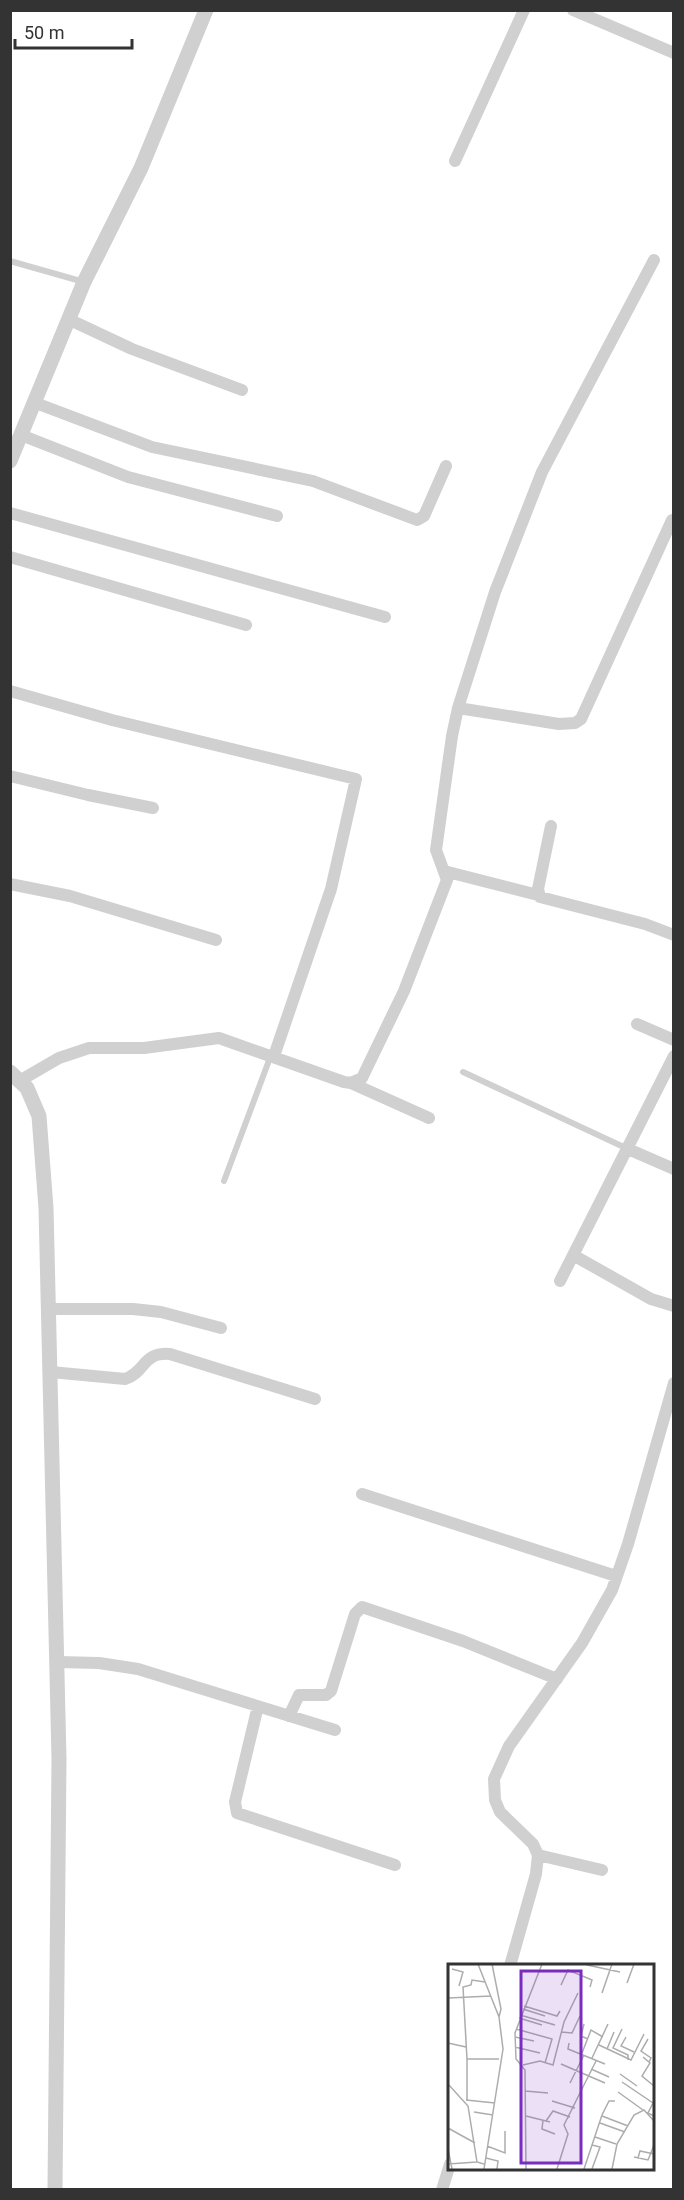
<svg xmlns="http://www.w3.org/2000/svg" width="684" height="2200" viewBox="0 0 684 2200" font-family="Roboto,sans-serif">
	<rect width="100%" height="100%" fill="#fff"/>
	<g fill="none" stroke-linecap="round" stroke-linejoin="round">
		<path stroke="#d0d0d0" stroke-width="6" d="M10 261 84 282
			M463 1072 628 1149
			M224 1181 271 1055"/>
		<path stroke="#d0d0d0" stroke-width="12" d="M573 10 674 53
			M455 161 524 10
			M68 319 132 349 242 390
			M33 402 152 447 313 481 417 520 424 516 446 466
			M21 435 128 477 277 516
			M10 513 385 617
			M10 557 246 625
			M10 691 112 720 356 779 331 889 274 1056
			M458 708 559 724 575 723 581 719 672 520
			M10 776 88 795 153 808
			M551 826 538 889 540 897 645 924 674 935
			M444 871 538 895
			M10 884 70 896 216 940
			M637 1024 674 1040
			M21 1080 59 1058 89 1048H144L219 1038 344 1082 351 1083 362 1078 404 991 447 880 436 850 452 736 458 708 495 592 542 472 654 260
			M351 1083 429 1118
			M628 1149 674 1169
			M573 1255 651 1299 674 1306
			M560 1281 674 1056
			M50 1309H133L161 1312 221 1328
			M51 1372 125 1379C146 1372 142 1352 170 1354L315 1399
			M362 1494 616 1576
			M57 1662 99 1663 138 1669 335 1730
			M258 1706 235 1802 237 1813 395 1865
			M289 1716 299 1695H326L331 1691 355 1614 362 1607 463 1641 557 1679
			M538 1855 602 1870
			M510 1966 536 1874 538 1855 533 1844 500 1812 495 1800 494 1779 509 1746 582 1643 612 1590 628 1544 674 1383
			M442 2190 450 2164"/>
		<path stroke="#d0d0d0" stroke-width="15" d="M10 461 84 282 141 168 206 10
			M10 1072 27 1088 39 1116 46 1208 59 1759 55 2190"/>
	</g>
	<g transform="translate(448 1964)">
		<rect width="206" height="206" fill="#fff"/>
		<path fill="none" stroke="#adadad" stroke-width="1.5" d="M30 0 51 53 55 85 36 205M44 0 53 45 51 53M139 1 172 8M4 5 15 8 11 22M37 18 24 16 23 21 15 23 19 95H51M179 19 186 0M113 21 120 6 144 16 142 23M154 29 164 0M0 34 43 32M76 42 109 52 112 47M75 45 97 52M72 51 107 61M71 54 94 61M136 60 133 72 140 75M68 65 104 75 97 99M174 65 165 84 180 91V96M113 68 124 69 132 52M67 73 86 77M178 73 173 82 186 88M200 75 193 87 203 94 201 98M0 79 18 83M121 79 120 85 157 100M151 81 183 96 196 70M67 83 92 89M159 85 166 68M134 89 143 66 155 73M195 93 202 99 194 112 206 122M144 94 160 60M113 100 157 119M75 101 92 97 105 101 116 58 130 29M143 105 161 113M172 110 189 122M174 118 205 139 200 149 206 152M122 119 136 91M0 120 20 142 29 198 36 200M77 127 100 129M170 128 195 146M18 136 47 139M19 136V95M104 137 127 144M26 148 45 151M78 152 102 158M154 152 180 162M95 156 94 165 107 170M98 157 105 147 122 153M152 159 177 168M0 164 27 179M147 173 168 180M39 182 57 189V167M0 185 4 205M186 193 200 196 206 181M38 194 50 197 49 205M190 194 192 187 206 190M0 200 29 198M78 205 77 106 68 95 67 69 94 0M109 205 120 170 116 161 148 97M136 205 154 151 161 137H167M144 205 152 183 144 181M164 205 169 180 186 151 196 146 206 157"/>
		<path fill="#7b2cbf" fill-opacity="0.15" stroke="#7b2cbf" stroke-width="3" d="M73 7H133V199H73Z"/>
		<rect width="206" height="206" fill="none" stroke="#333" stroke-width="3"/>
	</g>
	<rect width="684" height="2200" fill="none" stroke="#333333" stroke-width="24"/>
	<path d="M15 39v9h117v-9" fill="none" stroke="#333333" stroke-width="3"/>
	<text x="24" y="39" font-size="18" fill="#333333" stroke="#ffffff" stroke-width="4.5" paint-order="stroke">50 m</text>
</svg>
